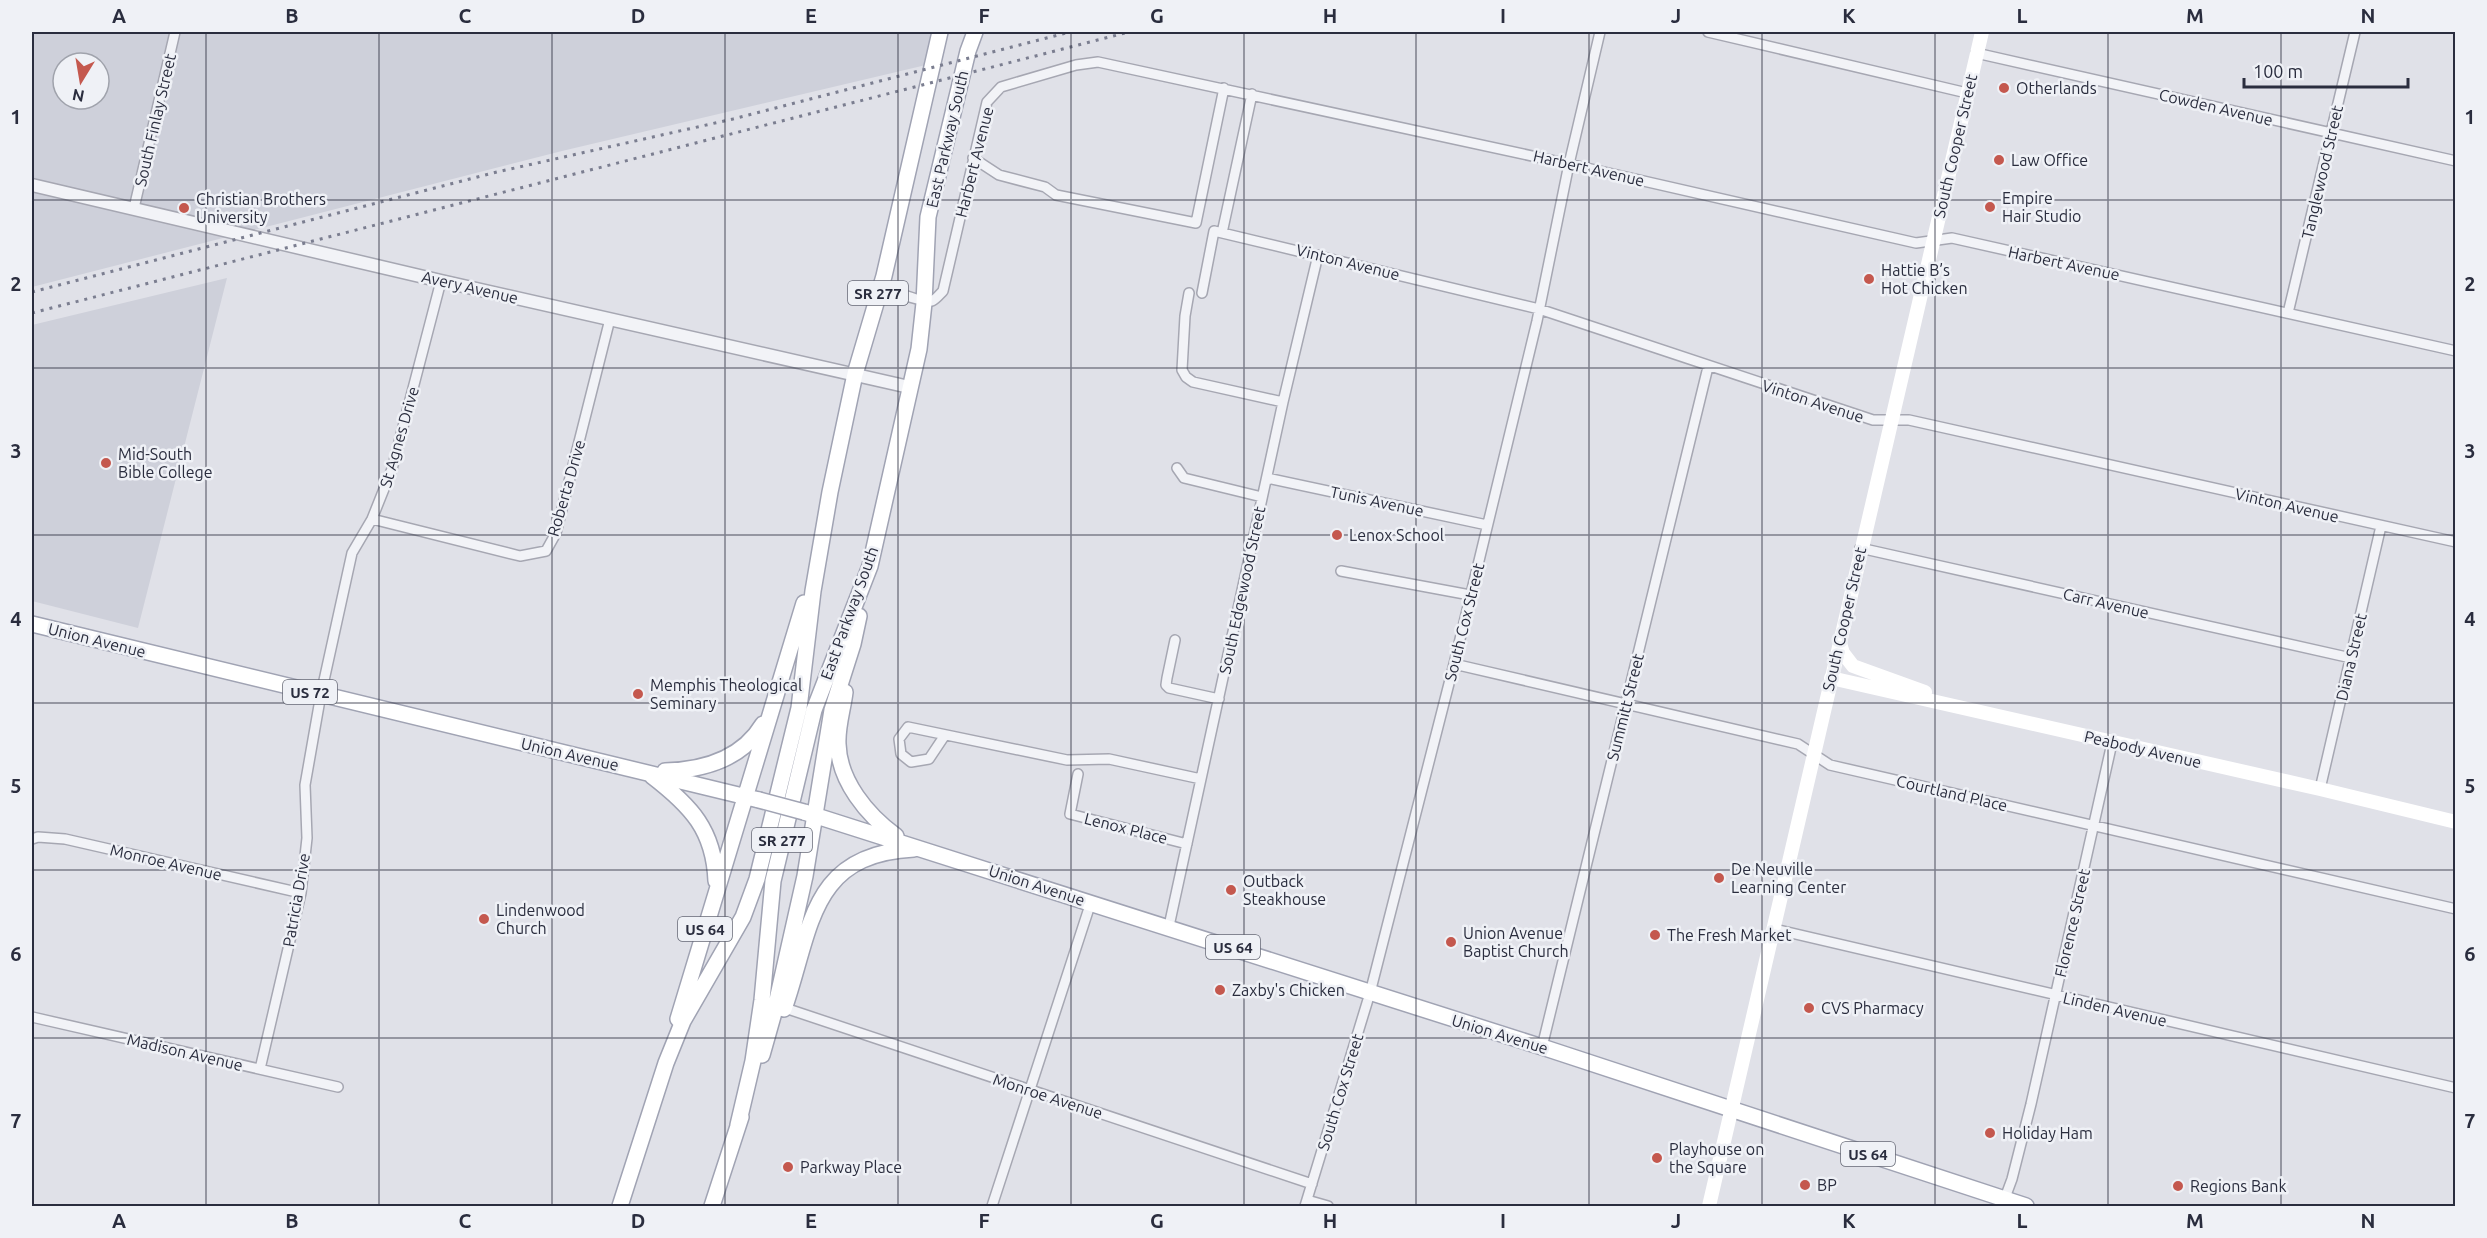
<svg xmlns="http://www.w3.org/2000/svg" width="2487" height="1238" viewBox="0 0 2487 1238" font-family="Ubuntu,sans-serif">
	<rect width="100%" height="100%" fill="#e0e1e8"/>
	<path fill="#ced0da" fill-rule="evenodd" d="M32 32H931L926 65 562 151 32 287ZM63 63H99V99H63Z
		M227 278 138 628 32 601V325Z"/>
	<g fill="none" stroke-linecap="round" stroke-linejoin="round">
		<g stroke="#a6a7b2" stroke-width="12">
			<path id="minor" d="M1708 32 1967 93
				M1976 53 2456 161
				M973 158 999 175 1045 187 1056 195 1196 223 1224 88
				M134 208 175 32
				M1222 233 1252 94
				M880 287C890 290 926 304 932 301 936 299 940 294 943 291L987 102 1001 87 1076 65 1098 62 1569 164 1916 243 1952 238 2456 351
				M1189 293 1185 316 1182 370 1186 377 1193 382 1283 402
				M1202 293 1214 231 1539 309 1873 420H1909L2456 542
				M2288 313 2355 32
				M1177 468 1184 478 1262 497
				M1267 478 1487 525
				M372 519 520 556 546 551 556 533 610 319
				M1860 548 2351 658
				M1341 571 1470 595
				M1175 640 1167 678 1166 685 1169 688 1219 699
				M1454 664 1798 744 1830 765 2456 909
				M945 735 929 759 911 762 901 754 899 739 908 727 1067 760 1109 759 1201 779
				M1078 774 1070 814 1187 844
				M2320 789 2381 526
				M32 839 38 837 65 839 301 893
				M1169 926 1283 402 1318 255
				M1774 929 2456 1088
				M785 1008 1312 1184
				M32 1017 338 1087
				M1542 1047 1708 367
				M260 1069 301 893 307 838 305 785 321 694 352 553 372 519 392 469 441 281
				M1307 1200 1328 1206
				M992 1206 1091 902
				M1305 1206 1370 993 1454 664 1537 321 1569 164 1600 32
				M2002 1206 2012 1179 2031 1104 2112 743"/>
		</g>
		<g stroke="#a6a7b2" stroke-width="15">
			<path id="tertiary" d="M32 185 441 281 909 387"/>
		</g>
		<g stroke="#a0a3b3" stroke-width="18">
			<path id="primary" d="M32 624 759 800
				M845 692C843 709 837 727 838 744 839 781 867 815 896 836
				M665 771C704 770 742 759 763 724
				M652 776C691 806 714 830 716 881
				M804 812 1542 1047 2026 1206
				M784 1009C812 929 809 854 914 849
				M678 1019 804 603
				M762 1055 775 1009 805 876 832 710 853 644 859 616
				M738 1125 753 1061 762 1000 773 881 814 710 870 566 919 349 924 303 928 217 968 51 975 32
				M620 1206 666 1063 683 1021 743 917 757 879 799 708 813 591 830 492 855 374 884 276 940 32
				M712 1206 741 1117"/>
		</g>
		<use href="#minor" stroke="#f2f3f7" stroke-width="9"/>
		<use href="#tertiary" stroke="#f2f3f7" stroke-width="12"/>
		<path stroke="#fff" stroke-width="14" d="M1839 640 1843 653 1853 666 1925 692
			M1831 678 2320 789 2456 822
			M1709 1206 1982 32"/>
		<use href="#primary" stroke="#fff" stroke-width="15"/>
		<path stroke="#7b7e90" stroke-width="3" stroke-dasharray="3 6" stroke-linecap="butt" d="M32 292 497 172 733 119 1070 32
			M32 313 1129 32"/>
		<g stroke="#a0a3b3" stroke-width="18" stroke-linecap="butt">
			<path id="primary-bridge" d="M759 800 804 812"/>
		</g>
		<use href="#primary-bridge" stroke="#fff" stroke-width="15"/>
	</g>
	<path fill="none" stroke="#2a2d3e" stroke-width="1.5" stroke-opacity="0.55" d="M206 32V1206M379 32V1206M552 32V1206M725 32V1206M898 32V1206M1071 32V1206M1244 32V1206M1416 32V1206M1589 32V1206M1762 32V1206M1935 32V1206M2108 32V1206M2281 32V1206M32 200H2456M32 368H2456M32 535H2456M32 703H2456M32 870H2456M32 1038H2456"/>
	<g fill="#c4584e" stroke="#eff1f6" stroke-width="2">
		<circle cx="2004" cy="88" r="6"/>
		<circle cx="1999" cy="160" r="6"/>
		<circle cx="1990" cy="207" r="6"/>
		<circle cx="184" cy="208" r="6"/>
		<circle cx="1869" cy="279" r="6"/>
		<circle cx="106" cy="463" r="6"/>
		<circle cx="1337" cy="535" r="6"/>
		<circle cx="638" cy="694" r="6"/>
		<circle cx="1719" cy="878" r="6"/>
		<circle cx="1231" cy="890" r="6"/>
		<circle cx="484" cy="919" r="6"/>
		<circle cx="1655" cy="935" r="6"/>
		<circle cx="1451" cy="942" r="6"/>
		<circle cx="1220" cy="990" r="6"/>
		<circle cx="1809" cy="1008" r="6"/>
		<circle cx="1990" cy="1133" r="6"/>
		<circle cx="1657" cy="1158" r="6"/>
		<circle cx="788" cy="1167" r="6"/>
		<circle cx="1805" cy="1185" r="6"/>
		<circle cx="2178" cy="1186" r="6"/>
	</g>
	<g text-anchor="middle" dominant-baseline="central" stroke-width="5" stroke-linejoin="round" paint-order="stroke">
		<g fill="#eff1f6" stroke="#656875" stroke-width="1.5">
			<rect x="848" y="281" width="60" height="24" rx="4.5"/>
			<rect x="283" y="680" width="54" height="24" rx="4.5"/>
			<rect x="752" y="828" width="60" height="24" rx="4.5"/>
			<rect x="678" y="917" width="54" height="24" rx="4.5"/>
			<rect x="1206" y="935" width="54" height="24" rx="4.5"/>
			<rect x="1841" y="1142" width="54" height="24" rx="4.5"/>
		</g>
		<g font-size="15" font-weight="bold" fill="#2a2d3e">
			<text x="878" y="293">SR 277</text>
			<text x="310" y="692">US 72</text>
			<text x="782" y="840">SR 277</text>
			<text x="705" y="929">US 64</text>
			<text x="1233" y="947">US 64</text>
			<text x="1868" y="1154">US 64</text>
		</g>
		<g font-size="16" fill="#2a2d3e" stroke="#eff1f6" text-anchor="start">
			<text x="2016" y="88">Otherlands</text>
			<text x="2011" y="160">Law Office</text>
			<text x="2002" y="198">Empire<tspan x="2002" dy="18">Hair Studio</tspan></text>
			<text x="196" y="199">Christian Brothers<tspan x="196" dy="18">University</tspan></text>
			<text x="1881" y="270">Hattie B’s<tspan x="1881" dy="18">Hot Chicken</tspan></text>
			<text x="118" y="454">Mid-South<tspan x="118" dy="18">Bible College</tspan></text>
			<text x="1349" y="535">Lenox School</text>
			<text x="650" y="685">Memphis Theological<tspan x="650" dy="18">Seminary</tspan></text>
			<text x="1731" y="869">De Neuville<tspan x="1731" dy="18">Learning Center</tspan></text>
			<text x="1243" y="881">Outback<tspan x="1243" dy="18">Steakhouse</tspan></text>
			<text x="496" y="910">Lindenwood<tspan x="496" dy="18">Church</tspan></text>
			<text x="1463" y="933">Union Avenue<tspan x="1463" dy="18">Baptist Church</tspan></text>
			<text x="1667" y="935">The Fresh Market</text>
			<text x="1232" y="990">Zaxby's Chicken</text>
			<text x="1821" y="1008">CVS Pharmacy</text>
			<text x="2002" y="1133">Holiday Ham</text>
			<text x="1669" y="1149">Playhouse on<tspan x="1669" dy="18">the Square</tspan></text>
			<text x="800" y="1167">Parkway Place</text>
			<text x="1817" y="1185">BP</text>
			<text x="2190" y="1186">Regions Bank</text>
		</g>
		<g font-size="16" fill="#2a2d3e" stroke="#eff1f6">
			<text transform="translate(2216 107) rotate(13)">Cowden Avenue</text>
			<text transform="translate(155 120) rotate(-77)">South Finlay Street</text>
			<text transform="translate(947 139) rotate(-77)">East Parkway South</text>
			<text transform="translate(1955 146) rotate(-77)">South Cooper Street</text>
			<text transform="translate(974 162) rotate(-76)">Harbert Avenue</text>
			<text transform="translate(1589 168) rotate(13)">Harbert Avenue</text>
			<text transform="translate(2322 172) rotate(-77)">Tanglewood Street</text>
			<text transform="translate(1348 262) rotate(14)">Vinton Avenue</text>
			<text transform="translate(2064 263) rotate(12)">Harbert Avenue</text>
			<text transform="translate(470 287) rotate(13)">Avery Avenue</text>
			<text transform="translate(1813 401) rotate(18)">Vinton Avenue</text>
			<text transform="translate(399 437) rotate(-74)">St Agnes Drive</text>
			<text transform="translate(566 488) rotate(-74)">Roberta Drive</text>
			<text transform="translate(1377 501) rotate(12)">Tunis Avenue</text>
			<text transform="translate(2287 505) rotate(13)">Vinton Avenue</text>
			<text transform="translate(1242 590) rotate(-78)">South Edgewood Street</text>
			<text transform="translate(2106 603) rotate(13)">Carr Avenue</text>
			<text transform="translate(849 613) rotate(-70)">East Parkway South</text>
			<text transform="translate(1844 619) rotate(-77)">South Cooper Street</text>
			<text transform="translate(1464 622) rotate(-76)">South Cox Street</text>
			<text transform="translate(97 640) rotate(14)">Union Avenue</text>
			<text transform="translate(2351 657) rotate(-77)">Diana Street</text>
			<text transform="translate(1625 707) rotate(-76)">Summitt Street</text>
			<text transform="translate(2143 749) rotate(13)">Peabody Avenue</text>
			<text transform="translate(570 754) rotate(13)">Union Avenue</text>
			<text transform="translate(1952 793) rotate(13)">Courtland Place</text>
			<text transform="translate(1126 828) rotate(14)">Lenox Place</text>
			<text transform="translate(166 862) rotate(13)">Monroe Avenue</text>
			<text transform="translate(1037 885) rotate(18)">Union Avenue</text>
			<text transform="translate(296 900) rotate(-80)">Patricia Drive</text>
			<text transform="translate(2072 923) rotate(-77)">Florence Street</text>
			<text transform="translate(2115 1009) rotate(13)">Linden Avenue</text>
			<text transform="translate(1500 1034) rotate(17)">Union Avenue</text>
			<text transform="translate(185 1052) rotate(13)">Madison Avenue</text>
			<text transform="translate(1340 1092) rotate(-73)">South Cox Street</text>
			<text transform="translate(1048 1096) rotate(18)">Monroe Avenue</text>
		</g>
	</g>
	<rect width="2487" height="1238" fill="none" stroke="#eff1f6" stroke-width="66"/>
	<g transform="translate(81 81) rotate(191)"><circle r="28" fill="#eff1f6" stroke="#a0a3ac" stroke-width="1.5"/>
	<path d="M0-4.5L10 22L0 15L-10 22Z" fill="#c4584e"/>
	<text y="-9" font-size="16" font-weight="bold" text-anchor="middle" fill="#2a2d3e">N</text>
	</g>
	<path d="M2244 78v9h164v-9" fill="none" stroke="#2a2d3e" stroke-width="3"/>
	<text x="2253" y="78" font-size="18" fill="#2a2d3e" stroke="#eff1f6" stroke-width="4.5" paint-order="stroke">100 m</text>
	<rect x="33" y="33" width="2421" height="1172" fill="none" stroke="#2a2d3e" stroke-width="2"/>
	<g font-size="20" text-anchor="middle" font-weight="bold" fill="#2a2d3e">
		<text x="119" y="23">A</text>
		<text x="292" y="23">B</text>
		<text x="465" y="23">C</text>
		<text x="638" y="23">D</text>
		<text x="811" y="23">E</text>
		<text x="984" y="23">F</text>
		<text x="1157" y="23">G</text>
		<text x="1330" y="23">H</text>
		<text x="1503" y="23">I</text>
		<text x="1676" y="23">J</text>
		<text x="1849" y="23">K</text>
		<text x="2022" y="23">L</text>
		<text x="2195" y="23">M</text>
		<text x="2368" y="23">N</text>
		<text x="16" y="124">1</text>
		<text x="2470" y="124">1</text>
		<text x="16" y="291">2</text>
		<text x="2470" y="291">2</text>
		<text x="16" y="458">3</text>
		<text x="2470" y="458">3</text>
		<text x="16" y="626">4</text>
		<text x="2470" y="626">4</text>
		<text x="16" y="793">5</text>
		<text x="2470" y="793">5</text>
		<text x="16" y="961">6</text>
		<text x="2470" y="961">6</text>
		<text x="16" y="1128">7</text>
		<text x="2470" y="1128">7</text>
		<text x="119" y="1228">A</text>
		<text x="292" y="1228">B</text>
		<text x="465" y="1228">C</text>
		<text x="638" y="1228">D</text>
		<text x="811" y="1228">E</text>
		<text x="984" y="1228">F</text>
		<text x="1157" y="1228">G</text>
		<text x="1330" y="1228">H</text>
		<text x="1503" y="1228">I</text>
		<text x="1676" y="1228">J</text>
		<text x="1849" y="1228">K</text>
		<text x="2022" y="1228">L</text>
		<text x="2195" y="1228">M</text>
		<text x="2368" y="1228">N</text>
	</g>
</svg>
